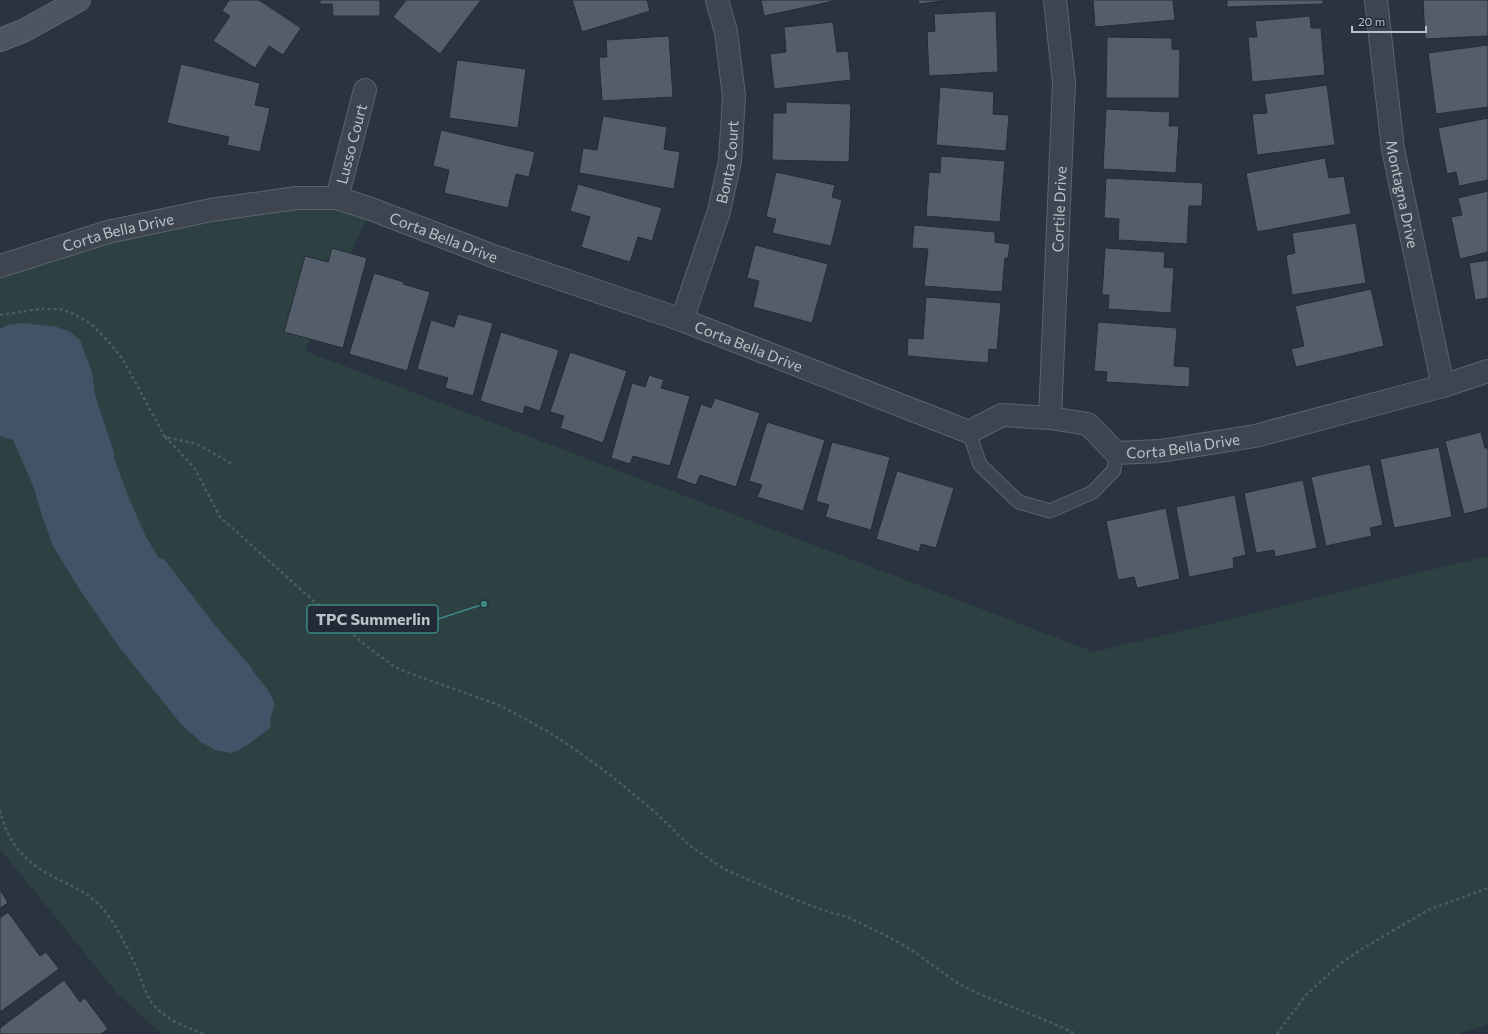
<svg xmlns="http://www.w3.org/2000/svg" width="1488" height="1034" viewBox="0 0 1488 1034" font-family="Commissioner,sans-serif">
	<rect width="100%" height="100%" fill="#2a3340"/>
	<path fill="#2d4142" d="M297 198 371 209 305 351 1094 652 1488 556V1024L1457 1034H162L117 993 0 849V266Z"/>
	<path fill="#425267" d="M23 323 57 327 70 332 80 340 92 372 95 395 114 452V457C122 482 132 506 143 530 147 540 154 548 158 558L164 559 218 629 252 668V670L268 690 275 704 270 719 271 727 249 744 239 750 231 753 215 750 201 742 181 724 119 647 78 587 53 546 43 519 34 488 13 440 0 436V329L8 325Z"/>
	<path fill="#545e6a" stroke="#252c37" d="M229 0H259L301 28 283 55 269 46 255 68 213 41 230 16 222 11Z
		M320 0H380V16H333L332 4H320Z
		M406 0H481L440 54 393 17Z
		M572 0H647L650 11 582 32Z
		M761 0H834V1L764 16Z
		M918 0H949L919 4Z
		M1093 0H1173L1175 20 1095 27Z
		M1227 0H1323V4L1227 7Z
		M1423 0H1488V36L1425 39Z
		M996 11 998 72 929 76 927 32 935 31 934 14Z
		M1310 16 1311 28H1321L1325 75 1252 82 1248 37H1257L1255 21Z
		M833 22 837 52 848 51 851 80 774 89 770 54 786 52 784 27Z
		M669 36 673 97 602 101 599 57H607L606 40Z
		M1107 37 1172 38V49L1180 50 1179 98H1106Z
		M1488 45V107L1436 114 1428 53Z
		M457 60 526 69 518 128 449 118Z
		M181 64 260 83 255 105 270 108 260 152 227 145 229 137 167 123Z
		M1327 85 1335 145 1257 155 1252 114 1267 113 1264 94Z
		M940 87 994 92 993 114 1009 115 1006 151 936 145Z
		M786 102 851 104 849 162 772 160 773 113H786Z
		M1106 109 1170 112 1169 126H1179L1176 173 1103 169Z
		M603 116 667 127 664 149 680 152 674 189 579 173 583 148 597 150Z
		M1488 118V180L1459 186 1456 172 1447 174 1438 128Z
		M441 130 535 152 529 177 516 174 508 208 444 193 449 170 433 166Z
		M941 156 1005 161 1000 222 926 216 929 172 940 173Z
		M1325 158 1329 178 1344 176 1351 214 1257 232 1246 173Z
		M776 172 835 185 832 197 842 200 831 246 772 233 776 219 766 217Z
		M1106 178 1203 183 1202 206H1189L1187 244 1118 240 1119 219 1104 218Z
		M578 184 662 208 652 241 638 237 630 262 581 247 590 217 570 211Z
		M1488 191V252L1460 259 1451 217 1462 215 1458 198Z
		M1356 223 1366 283 1292 295 1286 255 1295 253 1292 233Z
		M914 225 995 232V242L1010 244 1008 258H1005L1002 292 924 286 928 249 912 248Z
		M755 245 828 264 812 323 753 307 759 281 747 278Z
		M332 248 367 258 343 348 284 332 305 256 328 262Z
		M1105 248 1165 252 1164 267 1174 268 1171 313 1108 309 1109 295H1102Z
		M1488 260V298L1475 300 1469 263Z
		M374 273 404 282 403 284 430 292 407 371 349 354Z
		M1371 289 1384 346 1296 367 1291 349 1304 346 1295 306Z
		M926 297 1001 303 997 350 989 349 988 363 907 356 908 338 923 339Z
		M458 314 493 323 473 396 445 388 448 378 417 369 431 320 454 327Z
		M1098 322 1177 328 1174 366 1190 367 1189 387 1106 382 1107 372 1094 371Z
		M501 332 559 350 540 411 525 406 523 414 480 401Z
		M570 352 627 371 603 443 560 428 564 416 550 412Z
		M649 375 664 380 661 388 690 396 670 466 633 456 630 464 611 458 632 383 645 387Z
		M715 398 760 413 736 487 700 475 696 485 676 478 701 404 711 408Z
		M767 422 825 440 803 511 757 497 762 485 749 481Z
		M1481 432 1485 448H1488V508L1464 514 1445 441Z
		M832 442 890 457 871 530 825 517 829 505 816 501Z
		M1439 447 1452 517 1394 528 1380 459Z
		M1370 464 1383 525 1370 528 1372 536 1326 546 1311 477Z
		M897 471 954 488 936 548 921 544 919 552 876 539Z
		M1303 480 1317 548 1275 557 1274 550 1256 553 1244 493Z
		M1235 495 1246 555 1233 558 1234 568 1189 577 1176 507Z
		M1166 508 1180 579 1137 588 1134 577 1118 580 1106 521Z
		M0 889 8 903 0 908Z
		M8 912 40 956 46 952 59 969 0 1012V918Z
		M64 980 80 1002 85 998 108 1029 101 1034H0V1028Z"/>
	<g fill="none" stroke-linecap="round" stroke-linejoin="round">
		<g stroke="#5c636d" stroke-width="15">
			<path id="lane" d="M969 432 980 465 1019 502 1050 511 1093 492 1114 470 1116 453"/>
		</g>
		<g stroke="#5c636d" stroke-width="24">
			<g id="street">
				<path id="s1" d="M1376 0 1393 149 1443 386"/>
				<path id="s2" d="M337 198 365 90"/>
				<path id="s3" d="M0 266 108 232 211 210 297 198H337L371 209 493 256 682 320 969 432 1002 415 1050 418 1088 424 1116 453 1160 451 1255 436 1443 386 1488 371"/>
				<path id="s4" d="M682 320 719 211 730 161 734 96 726 32 717 0"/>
				<path id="s5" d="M1050 418 1064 83 1055 0"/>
			</g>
		</g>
		<g stroke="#5c636d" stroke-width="24">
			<path id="secondary" d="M0 40 23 31 79 0"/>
		</g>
		<path stroke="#4c5d60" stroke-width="2.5" stroke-dasharray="3 3" stroke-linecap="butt" d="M0 315 40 309H60L74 314 91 324 106 339 122 358 165 437 197 444 234 465
			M165 437 180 452 195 469 220 517 326 612 369 648 395 667 412 674 499 705 547 731 576 750 614 778 655 812 689 845 724 869 786 896 820 909 847 917 879 932 907 947 959 984 979 994 1050 1022 1076 1034
			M0 810C7 841 22 859 50 875 68 885 89 892 103 909 117 926 127 947 136 967 141 978 145 993 152 1003 165 1019 185 1027 204 1034
			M1277 1034 1305 996 1340 964 1362 949 1428 910 1488 888"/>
		<use href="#lane" stroke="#3e4550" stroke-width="13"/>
		<use href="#street" stroke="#3e4550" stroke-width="22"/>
		<use href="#secondary" stroke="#4c5563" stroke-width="22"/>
	</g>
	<g text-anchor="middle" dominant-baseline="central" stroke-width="4" stroke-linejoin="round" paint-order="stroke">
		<g font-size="15" fill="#bbc1ca" stroke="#222a35">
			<text stroke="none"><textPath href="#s2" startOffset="56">Lusso Court</textPath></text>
			<text stroke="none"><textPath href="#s4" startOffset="165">Bonta Court</textPath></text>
			<text stroke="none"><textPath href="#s1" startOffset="196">Montagna Drive</textPath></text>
			<text stroke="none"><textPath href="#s5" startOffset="209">Cortile Drive</textPath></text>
			<text stroke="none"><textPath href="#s3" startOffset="123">Corta Bella Drive</textPath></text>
			<text stroke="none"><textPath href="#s3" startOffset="459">Corta Bella Drive</textPath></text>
			<text stroke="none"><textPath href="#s3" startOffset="783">Corta Bella Drive</textPath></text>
			<text stroke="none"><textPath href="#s3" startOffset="1251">Corta Bella Drive</textPath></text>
		</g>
	</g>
	<path fill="none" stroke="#3a8985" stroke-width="1.5" d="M484 604L438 619"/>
	<circle fill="#3a8985" stroke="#222a35" stroke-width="1.5" cx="484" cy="604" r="4"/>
	<rect fill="#222a35" stroke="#3a8985" stroke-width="1.5" x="307" y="605" width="131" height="28" rx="4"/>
	<g font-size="16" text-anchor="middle" font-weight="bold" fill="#bbc1ca">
		<text x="373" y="625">TPC Summerlin</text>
	</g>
	<path d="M1352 26v6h74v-6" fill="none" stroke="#bbc1ca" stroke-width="2"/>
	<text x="1358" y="26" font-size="12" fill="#bbc1ca" stroke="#222a35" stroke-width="3" paint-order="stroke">20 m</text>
</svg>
